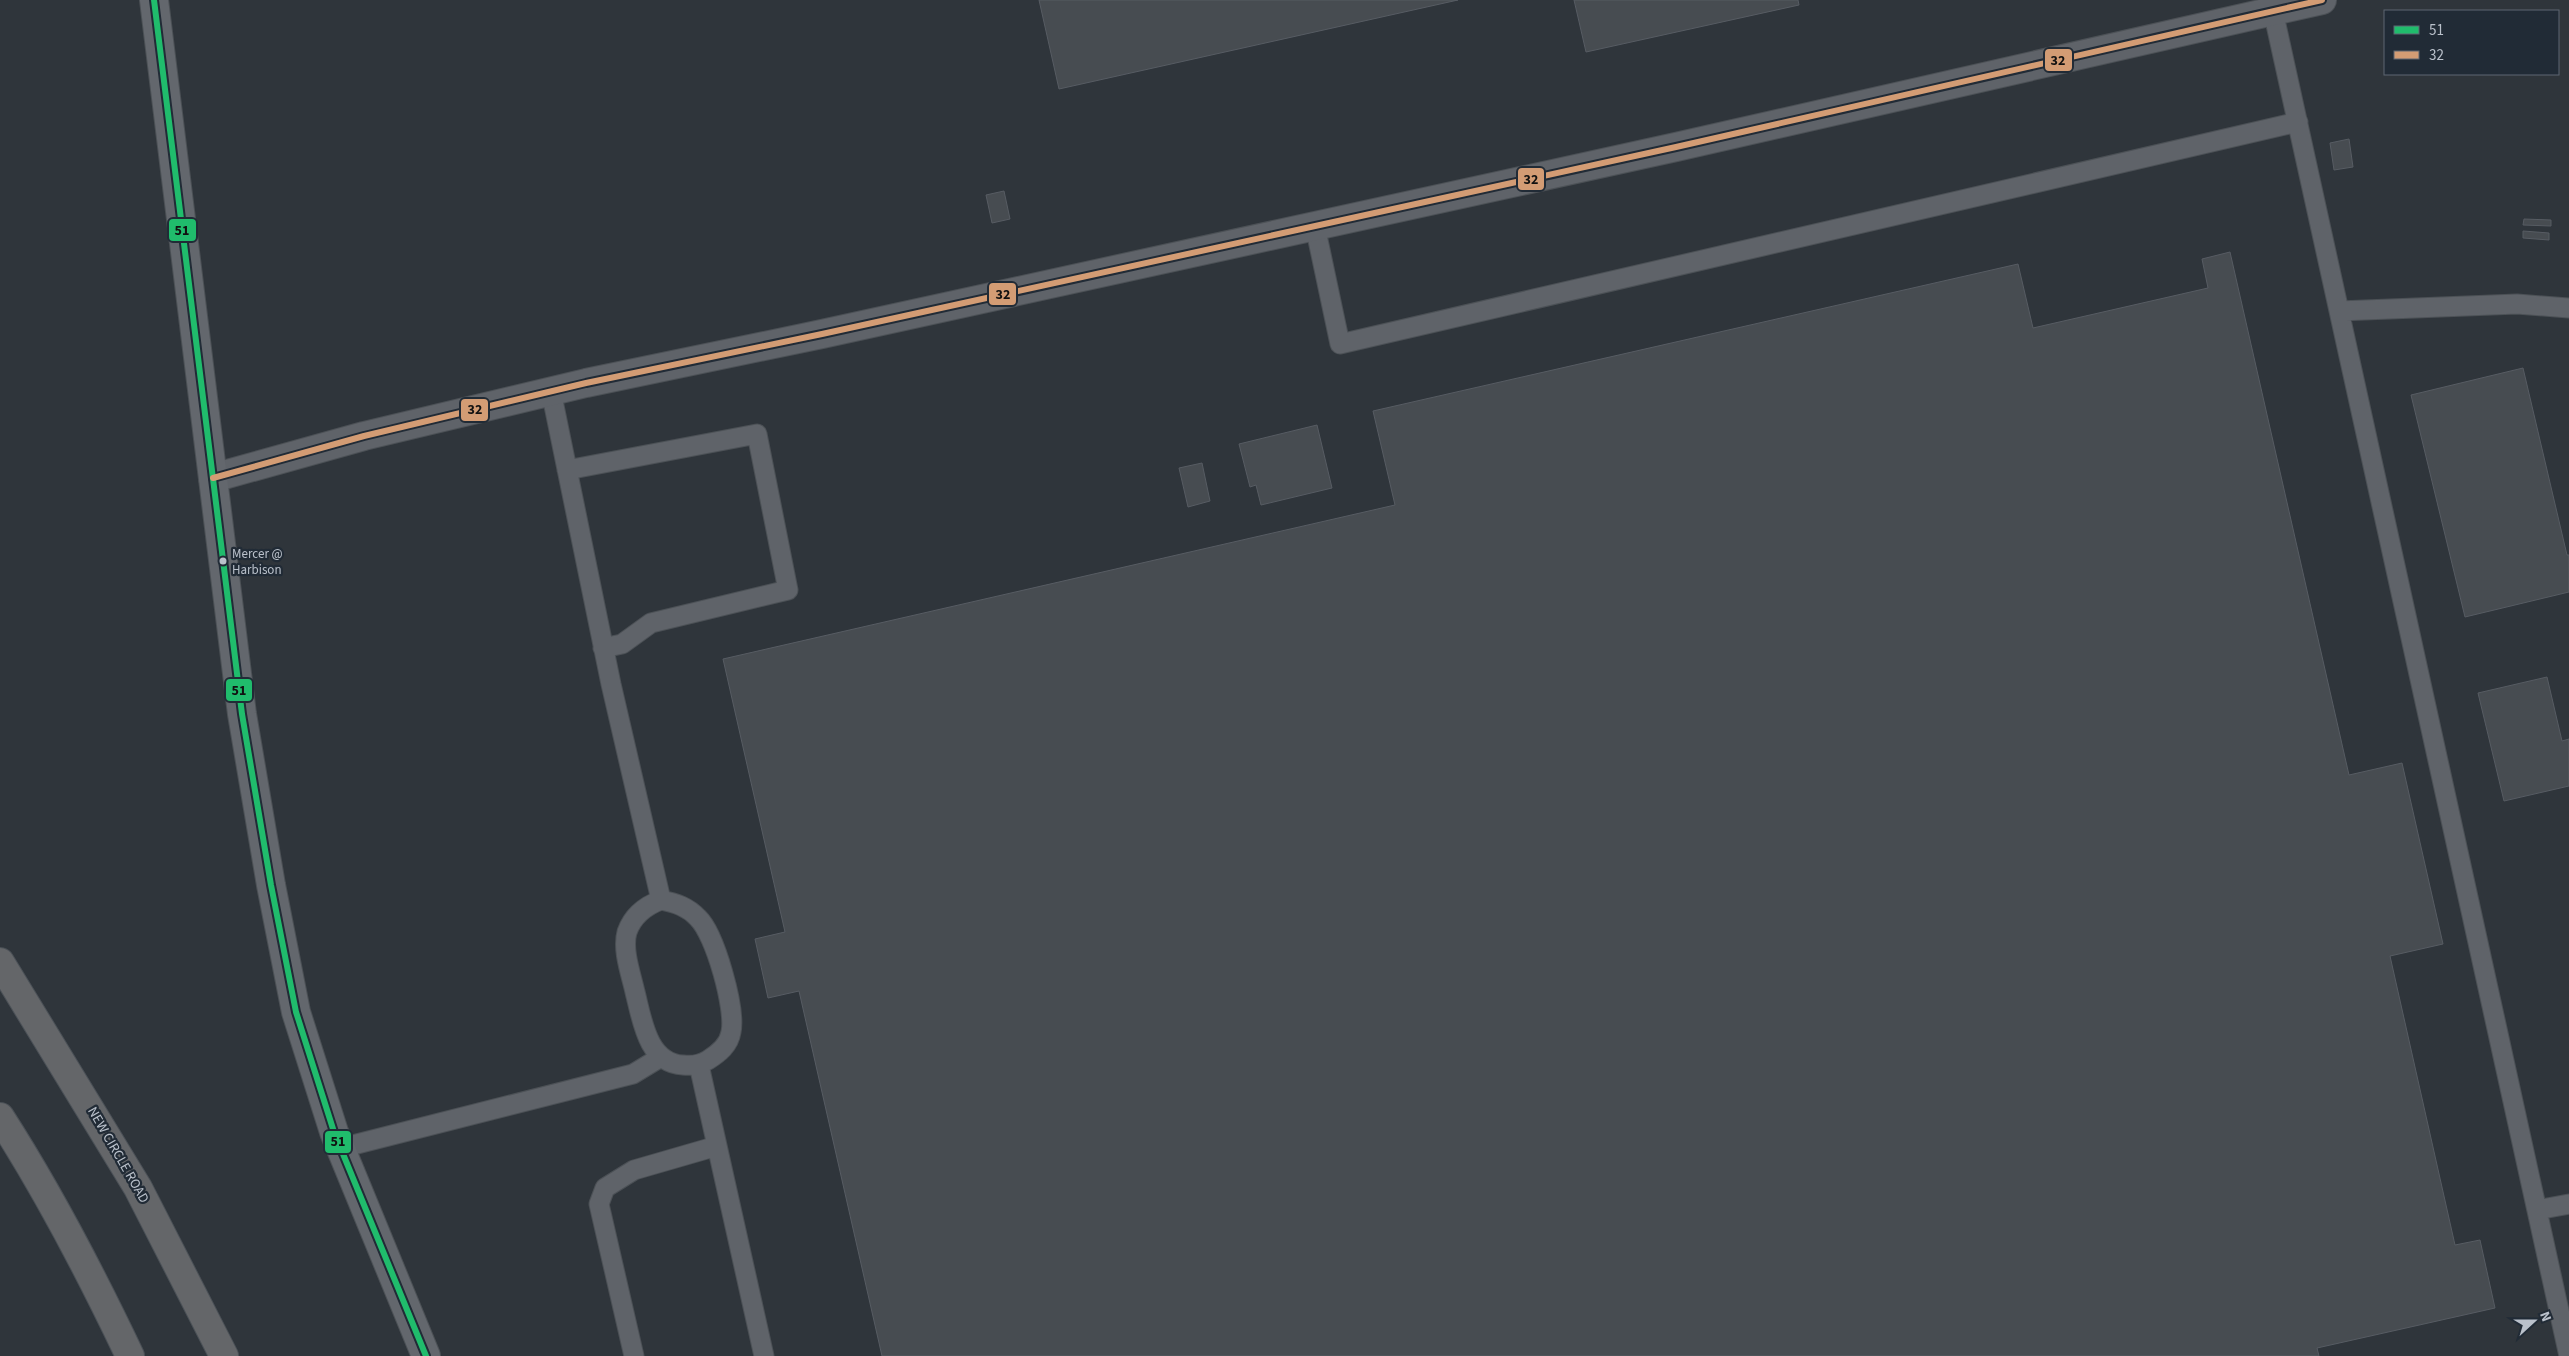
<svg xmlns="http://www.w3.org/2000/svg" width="2569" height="1356" viewBox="0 0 2569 1356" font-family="'Source Sans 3',sans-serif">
	<rect width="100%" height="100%" fill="#2f353b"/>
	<path fill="#474c51" stroke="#575c63" d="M1039 0H1458L1059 89Z
		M1574 0H1798L1799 5 1586 52Z
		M2349 139 2353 167 2334 170 2330 143Z
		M1004 191 1010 219 992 223 986 195Z
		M2524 219 2551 220V226L2523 225Z
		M2523 231 2549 233V240L2523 238Z
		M2230 252 2349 775 2402 763 2443 944 2390 956 2455 1245 2480 1240 2495 1308 2317 1348 2319 1356H882L799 991 768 998 755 939 785 932 723 659 1395 505 1373 411 2018 264 2033 328 2208 288 2202 259Z
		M2523 368 2567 555H2569V592L2465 617 2411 395Z
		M1317 425 1332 488 1261 505 1256 485 1250 487 1239 444Z
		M1202 463 1210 501 1188 507 1179 468Z
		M2547 677 2562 741 2569 739V786L2504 801 2478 693Z"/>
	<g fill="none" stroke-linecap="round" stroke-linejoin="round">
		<g stroke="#4c5156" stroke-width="21">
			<path id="lane" d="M2273 11 2569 1356
				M1315 226 1340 344 2298 122
				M2339 311 2517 304 2569 308
				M551 391 611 684 661 900C676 903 688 907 698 918 715 934 736 1009 731 1032 729 1045 719 1053 708 1060 700 1065 692 1066 683 1065 647 1063 642 1019 635 992 631 974 622 950 627 932 633 915 645 906 661 900
				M567 470 757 434 788 590 651 623 622 644 603 648
				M699 1065 764 1356
				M341 1148 633 1074 661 1057
				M2537 1210 2569 1204
				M634 1356 599 1204 605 1188 634 1170 717 1146"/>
		</g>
		<g stroke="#4c5156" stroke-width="30">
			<path id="street" d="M213 478 364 436 586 383 822 334 1676 147 2322 0"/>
		</g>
		<g stroke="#4c5156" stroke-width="30">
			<path id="secondary" d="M154 0 242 714 271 885 296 1012 334 1132 426 1356"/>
		</g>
		<g stroke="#4b5157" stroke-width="30">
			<path id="highway" d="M0 962 138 1188 224 1356
				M0 1117C49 1193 91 1274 130 1356"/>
		</g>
		<use href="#lane" stroke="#5f6369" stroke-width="19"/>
		<use href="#street" stroke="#5f6369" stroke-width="28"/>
		<use href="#secondary" stroke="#63676d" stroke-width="28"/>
		<use href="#highway" stroke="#646669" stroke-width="28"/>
		<g stroke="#212b36" stroke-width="10">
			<path id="bus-1" d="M154 0 242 714 271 885 296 1012 334 1132 426 1356"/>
		</g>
		<g stroke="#212b36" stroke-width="10">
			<path id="bus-2" d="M213 478 364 436 586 383 822 334 1676 147 2322 0"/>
		</g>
		<use href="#bus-1" stroke="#20bc6c" stroke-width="6"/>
		<use href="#bus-2" stroke="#d39c74" stroke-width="6"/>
	</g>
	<circle fill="#bac1cb" stroke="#212b36" stroke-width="2" cx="223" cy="561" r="4.5"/>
	<g text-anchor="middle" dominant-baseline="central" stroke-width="4.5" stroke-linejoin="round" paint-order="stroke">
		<g font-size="13" fill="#bac1cb" stroke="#212b36" text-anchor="start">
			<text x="232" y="554">Mercer @<tspan x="232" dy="16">Harbison</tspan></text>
		</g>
		<g font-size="14" fill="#bac1cb" stroke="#212b36">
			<text transform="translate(118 1155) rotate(60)">NEW CIRCLE ROAD</text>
		</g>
	</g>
	<g stroke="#212b36" stroke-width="2">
		<rect x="2044" y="48" width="29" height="24" rx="5" fill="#d39c74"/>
		<rect x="1517" y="167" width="28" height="24" rx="5" fill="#d39c74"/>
		<rect x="168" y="218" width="29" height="24" rx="5" fill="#20bc6c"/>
		<rect x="988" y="282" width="29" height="24" rx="5" fill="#d39c74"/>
		<rect x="460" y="398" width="29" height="24" rx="5" fill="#d39c74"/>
		<rect x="225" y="678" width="28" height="24" rx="5" fill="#20bc6c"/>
		<rect x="324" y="1130" width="28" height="24" rx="5" fill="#20bc6c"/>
	</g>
	<g font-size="14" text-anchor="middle" font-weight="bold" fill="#111">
		<text x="2058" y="65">32</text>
		<text x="1531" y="184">32</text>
		<text x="182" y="235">51</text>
		<text x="1003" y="299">32</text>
		<text x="475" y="414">32</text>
		<text x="239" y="695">51</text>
		<text x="338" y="1146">51</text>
	</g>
	<rect x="2384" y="10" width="175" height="65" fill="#212b36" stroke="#5e6772"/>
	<rect x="2394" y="26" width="25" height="8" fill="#20bc6c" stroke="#5e6772"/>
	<text x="2429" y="35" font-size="15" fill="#bac1cb">51</text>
	<rect x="2394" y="51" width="25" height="8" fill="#d39c74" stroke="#5e6772"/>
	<text x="2429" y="60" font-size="15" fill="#bac1cb">32</text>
	<g transform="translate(2534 1321) rotate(69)" stroke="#212b36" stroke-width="4" paint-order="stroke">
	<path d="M0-4L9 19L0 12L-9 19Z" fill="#bac1cb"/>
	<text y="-8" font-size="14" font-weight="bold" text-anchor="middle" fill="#bac1cb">N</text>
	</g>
</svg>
